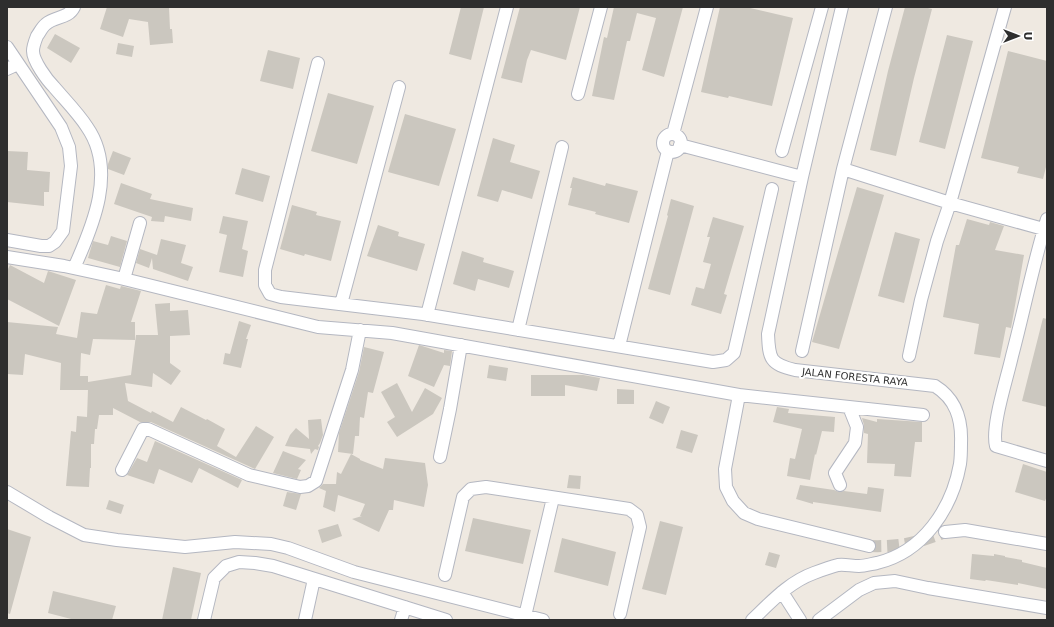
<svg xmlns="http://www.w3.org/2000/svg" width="1054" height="627" viewBox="0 0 1054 627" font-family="'DejaVu Sans',sans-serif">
	<rect width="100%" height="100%" fill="#efe9e1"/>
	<path fill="#cbc7bf" d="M107 7H169L170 29H172L173 43 150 45 148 22 129 19 123 37 100 29Z
		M461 7H484L471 60 449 54Z
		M520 7H580L566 60 531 50 527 60 522 83 501 78Z
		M614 7H683L664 77 642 70 656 18 637 13 630 41H627L614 100 592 96 604 37 607 38Z
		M720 7H746L793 18 772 106 729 96 728 98 701 92Z
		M905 7H924L932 9 914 78 896 156 870 150 888 71Z
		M55 34 80 48 71 63 47 48Z
		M947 35 973 41 945 149 919 142Z
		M118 43 134 46 132 57 116 54Z
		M268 50 300 58 293 89 260 81Z
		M1008 51 1047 61V163L1043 179 1017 173 1019 167 981 158Z
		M328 93 374 106 357 164 311 151Z
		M405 114 456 129 439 186 388 172Z
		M493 138 515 145 510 162 540 171 532 199 502 190 498 202 477 196Z
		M7 151 28 152 27 170 50 172 49 192H44V206L7 202Z
		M113 151 131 158 124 175 108 169V164Z
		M242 168 270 176 263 202 235 194Z
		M573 177 605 186 606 183 638 191 629 223 595 214 596 212 568 205 572 188H570Z
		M121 183 152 194 150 199 193 208 191 221 165 216 164 222 151 221 152 217 114 204Z
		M857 187 884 195 839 349 812 342Z
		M671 199 694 206 670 295 648 289 668 216 667 215Z
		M292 205 317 212 316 215 341 221 331 261 305 254 304 256 280 249Z
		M223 216 248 221 242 249 248 251 243 277 219 272 227 235 219 233Z
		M713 217 744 226 724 294 727 295 721 314 691 305 696 287 704 289 711 264 703 262 710 237H707Z
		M967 219 989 225 990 222 1004 226 995 250 1024 255 1011 328 1006 327 1000 358 974 354 979 324 943 317 956 245H959Z
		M378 225 399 232 398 236 425 244 417 271 367 256Z
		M895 232 920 239 904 303 878 296Z
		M111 236 127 241 120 267 88 258 93 241 108 245Z
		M161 239 186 245 181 263 193 267 188 281 153 269 152 258 149 268 136 263 140 249 157 255Z
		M462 251 484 258 483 262 514 271 509 288 478 279 475 291 453 284Z
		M10 265 44 283 48 271 76 280 59 326 7 299V271Z
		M106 285 120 289 121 286 141 291 131 322H135V340L93 339 90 355 81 353 80 376H88V382L131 375 136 335H158L155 304 170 303V311L188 310 190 335 170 336V363L181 371 171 385 153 373 152 387 125 383 128 401 151 413 152 411 173 422 181 407 206 420 207 419 225 429 217 446 236 457 256 426 274 437 255 469 151 422H140L113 408V415H99L97 429H95L94 444H91V468H90L89 487 66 486 71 431 76 432 77 416 87 417 88 390H60L61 363 25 354 23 375 7 374V322L58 327 56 334 77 338 81 312 97 314Z
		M1043 318 1047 319V407L1022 401Z
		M239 321 251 325 246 339H248L241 368 223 364 225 353 230 354Z
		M419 345 444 353V350L452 351 450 366 444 365 434 387 408 376Z
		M364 347 384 352 373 393 368 392 364 418 360 417 359 436H355L353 454 338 452 339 433 359 372Z
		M489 365 508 368 506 381 487 378Z
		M531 375H583L600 378 597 391 565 385V396H531Z
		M397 383 412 412 425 388 442 398 433 414 397 437 387 422 395 417 381 392Z
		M617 389 634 390V404H617Z
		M656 401 670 407 663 424 649 418Z
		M777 407 789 409 788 413 835 417 834 432 822 431 816 455 815 454 810 480 787 476 790 458 795 459 802 429 773 422Z
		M862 418 877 422V419L922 422V442H915L911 477 894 476 895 464 867 463 868 434 864 433V425Z
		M321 419 323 435 320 443 318 446 319 447 318 450 315 449 311 454 310 449 285 446 290 435 296 428 309 439 308 420Z
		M681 430 698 435 692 453 676 448Z
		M155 441 242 480 238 488 199 468 192 483 159 469 154 484 127 475 137 458 147 462Z
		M283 451 306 460 298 469 301 470 297 479 273 473Z
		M351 454 360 459V460L383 469 385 458 425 463 428 485 424 507 394 500 393 510H389L379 532 352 519 362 516H360L365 504 338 495 335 512 323 507 326 491 319 488 323 484H336L337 472 341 474Z
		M1023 464 1047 472V496L1045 501 1015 492Z
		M569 475 581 476 580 489 567 488Z
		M800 485 834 490 839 492 844 491 867 494 868 487 884 489 881 512 813 502V504L796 499Z
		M287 492 301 494 296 510 283 506Z
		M109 500 124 505 121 514 106 509Z
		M473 518 531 530 523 564 465 551Z
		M660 521 683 527 666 595 642 589Z
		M338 524 342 536 322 543 318 530Z
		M7 529 31 537 10 614 7 613Z
		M562 538 616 552 608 586 554 572Z
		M769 552 780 555 776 568 765 565Z
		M972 554 994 556V554L1005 556V557L1022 560V562L1047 568V589L1018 583V585L986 580 985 581 970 579Z
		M173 567 201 573 191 620H162Z
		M53 591 116 606 112 620H75L48 613Z"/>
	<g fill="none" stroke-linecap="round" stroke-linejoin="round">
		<path stroke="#c8c4bd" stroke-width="12" stroke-dasharray="12 6" stroke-linecap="butt" d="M869 546C898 547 919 543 945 532"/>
		<g stroke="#b4b7c1" stroke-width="14">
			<path id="street" d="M7 47 61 127 69 147 71 166 63 231 55 242 49 246H41L7 240
				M318 63 265 270V285L270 294 281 297 423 314 713 362 726 360 734 353 772 189
				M7 69 18 64
				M578 94 601 7
				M673 134 707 7
				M663 143a9 9 0 1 1 18 0a9 9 0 1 1-18 0Z
				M680 145 802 177
				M782 151 822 7
				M843 169 950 203 1047 230
				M1047 219C1033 264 1024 311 1012 356 1007 379 991 426 996 446L1047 461
				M7 257 64 266 124 279 318 327 392 333 739 395 923 415
				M74 268C93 226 117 170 87 127 78 113 65 100 54 87 47 80 33 61 33 51 33 46 35 41 37 36 40 32 42 27 46 24 55 16 68 19 74 7
				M124 279 140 223
				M341 304 399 87
				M427 315 507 7
				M518 330 562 147
				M619 346 668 151
				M802 351 843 169 886 7
				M909 356 921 300 937 241 950 203 1005 7
				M739 395 725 469 726 487 733 501 744 513 758 519 869 546
				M440 457 450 409 461 345
				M122 470 143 429H148L249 475 300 487 308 486 316 481 352 370 360 330
				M840 485 835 473 855 443 857 427 849 407
				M7 492 49 517 84 535 117 540 185 547 235 542 271 544 288 548 354 572 543 620
				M945 532 965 530 1047 544
				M445 575 463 497 471 489 486 487 629 509 637 515 640 527 620 614
				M782 592 800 620
				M525 616 553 498
				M204 620 214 578 226 566 239 562 255 563 273 566 446 620
				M305 620 314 579
				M401 620 405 607
				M752 620C771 602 789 582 814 573 822 570 830 567 838 565 844 564 852 566 859 566 865 566 871 564 877 563 923 552 952 509 960 464 961 457 961 450 961 443 962 419 956 399 935 386L795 370C770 364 769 359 768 334L802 177 842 7
				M819 620 859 590 874 583 895 581 928 588 1047 608"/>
		</g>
		<use href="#street" stroke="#fff" stroke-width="12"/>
	</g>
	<g text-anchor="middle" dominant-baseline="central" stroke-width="4" stroke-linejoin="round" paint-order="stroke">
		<g font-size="10" fill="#2e2e2e" stroke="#fff">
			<text transform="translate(855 377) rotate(6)">JALAN FORESTA RAYA</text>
		</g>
	</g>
	<rect width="1054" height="627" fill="none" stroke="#2e2e2e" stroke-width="16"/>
	<g transform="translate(1018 36) rotate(90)" stroke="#ffffff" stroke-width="3" paint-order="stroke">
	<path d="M0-3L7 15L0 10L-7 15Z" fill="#2e2e2e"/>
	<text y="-6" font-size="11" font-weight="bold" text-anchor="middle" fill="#2e2e2e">U</text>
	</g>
</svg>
